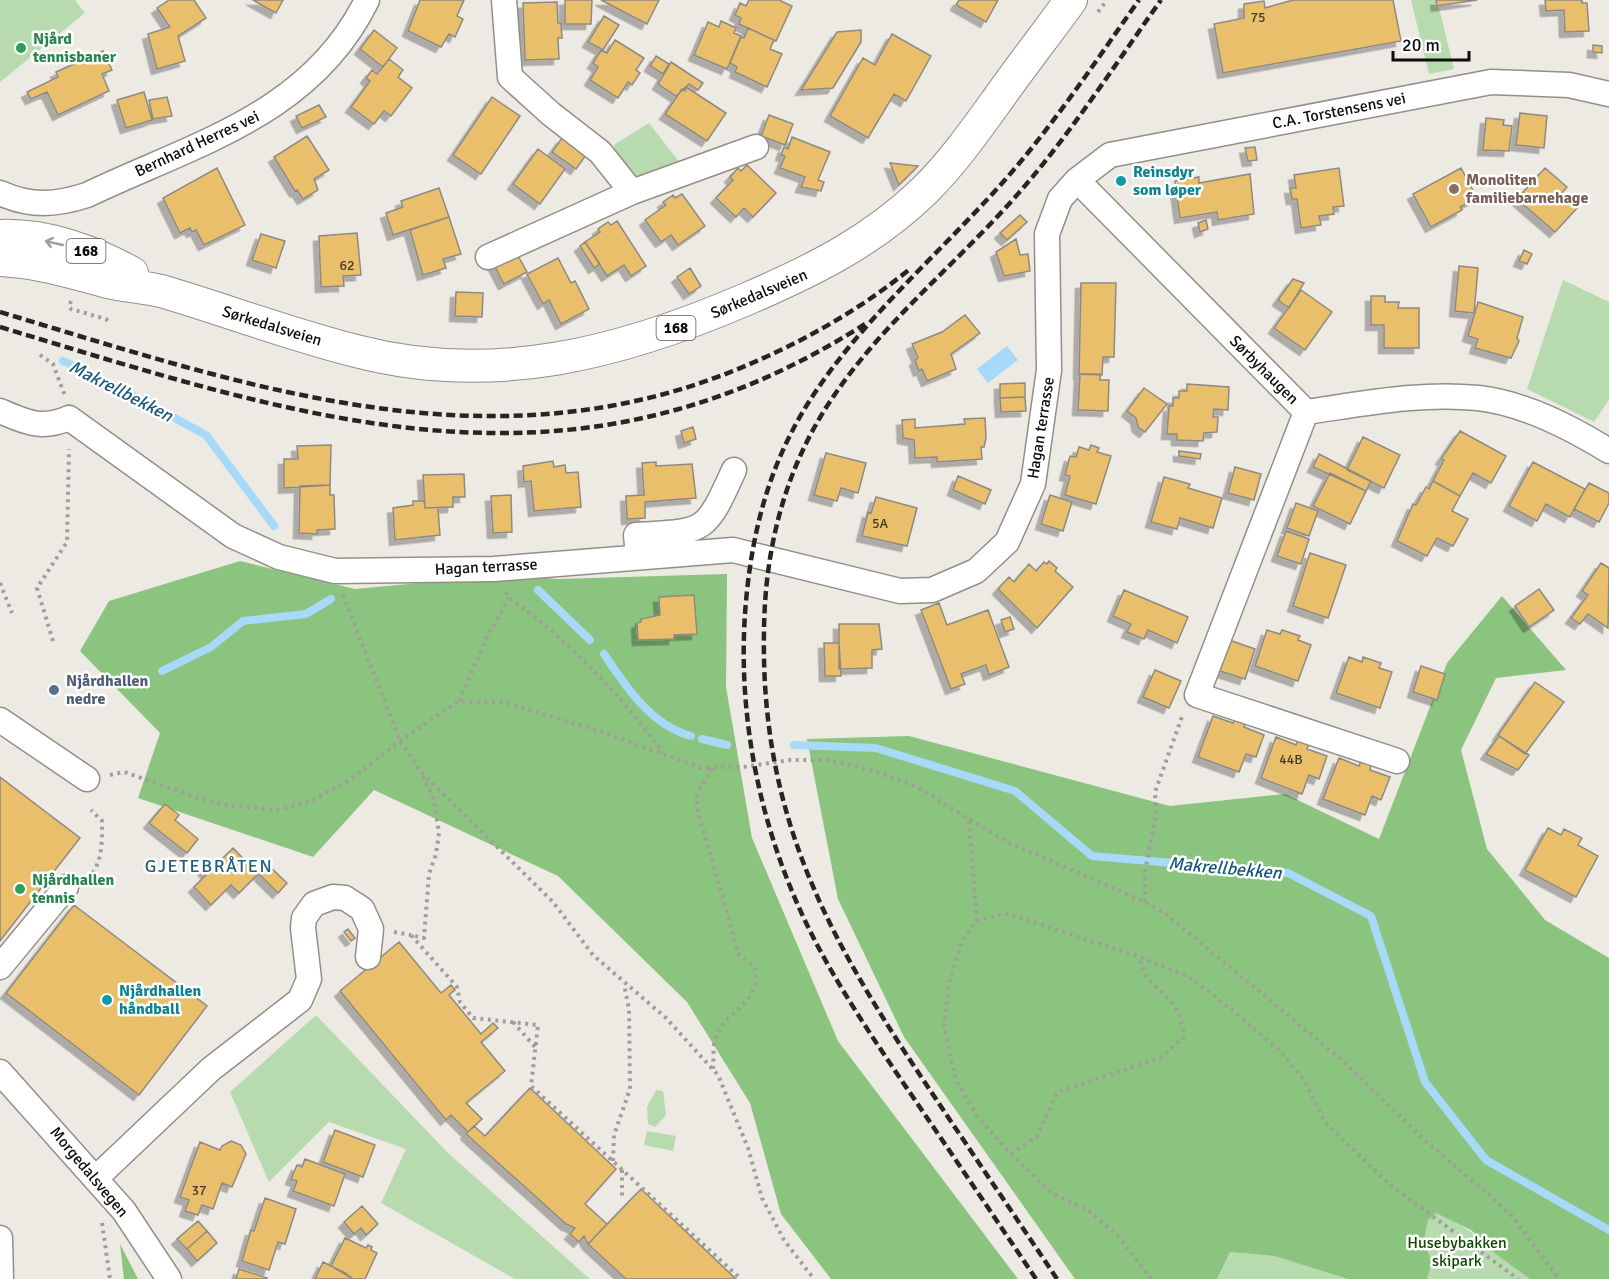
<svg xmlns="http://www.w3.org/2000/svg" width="1609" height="1279" viewBox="0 0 1609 1279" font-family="Signika,sans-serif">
	<defs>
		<filter id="shadow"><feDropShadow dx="-5.5" dy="5.5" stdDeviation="0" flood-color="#0004"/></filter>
	</defs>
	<rect width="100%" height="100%" fill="#ede9e3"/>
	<path fill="#b7dbaf" d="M0 0H75L85 13 0 82Z
		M1411 0H1437L1454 69 1429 74Z
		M649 123 680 163 637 178 612 152 615 144Z
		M1563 280 1609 302V400L1594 422 1527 389Z
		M316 1015 448 1153 590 1279H515L381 1203 406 1149 329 1122 269 1182 230 1092Z
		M656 1090 663 1091 666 1115 655 1127 648 1124 647 1107Z
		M647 1131 676 1136 673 1151 644 1145Z
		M1436 1213C1474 1228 1498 1255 1530 1279H1427L1432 1263 1424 1241 1428 1219Z
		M1230 1252 1274 1256 1348 1279H1217Z"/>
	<path fill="#8ac47e" d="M240 561 355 589 506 575 558 579 727 574 726 687 752 838 838 1041 1018 1279H831L781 1214 750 1103 687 1002 558 876 374 790 313 857 138 798 160 733 80 651 109 601Z
		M1502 596 1566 670 1496 678 1461 750 1487 849 1545 920 1609 958V1279H1530L1496 1254 1471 1230 1436 1213 1428 1220 1424 1241 1432 1263 1427 1279H1348L1274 1256 1230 1252 1217 1279H1075L904 1037 838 899 807 739 909 736 1170 806 1285 794 1379 839 1447 663Z
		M120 1244 138 1279H124Z"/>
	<path fill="#a7d9f9" d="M1007 346 1018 360 988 383 977 369Z"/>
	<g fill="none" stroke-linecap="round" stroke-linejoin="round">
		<path stroke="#a7d9f9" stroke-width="8" d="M63 361C86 370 100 388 125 391L206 435 274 526
			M538 590 590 640
			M604 654C626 687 651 725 691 736
			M162 671 211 647 243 621 306 614 331 599
			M702 739 727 745
			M794 745 876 748 1015 791 1092 856 1288 873 1371 916 1425 1082 1486 1160 1609 1230"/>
	</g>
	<path fill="#eabf6c" stroke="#8d8a84" stroke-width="1.5" filter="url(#shadow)" d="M169 0H194L206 18 178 36 185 61 157 69 148 34 170 27 157 8Z
		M253 0H283L276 13Z
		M420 0H464L457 16 463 19 455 37 449 34 441 47 408 31Z
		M565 0H592L591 24H565Z
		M601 0H659L647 24Z
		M749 0H779L792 6 776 41 739 24 741 18 735 15 740 3 746 6Z
		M959 0H998L986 22 956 5Z
		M1293 0H1393L1401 41 1223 73 1214 24 1244 18V4L1264 1 1265 8Z
		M1436 0H1477L1437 6Z
		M1545 0H1582V3H1587L1589 31 1565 32 1564 10 1546 11Z
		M557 2 558 23H561L562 38H558L559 59 525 60 523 3Z
		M604 16 619 25 603 50 588 42Z
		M721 21 736 28 734 33 741 36 727 69 694 55 708 22 719 27Z
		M748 28 774 40 770 49 782 54 767 87 735 72 737 67 730 63 741 37 744 38Z
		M374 30 397 48 383 67 360 49Z
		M861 30V42L833 88 801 90 837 32Z
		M892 34 931 56 906 101 894 94 868 138 830 116 863 58 875 65Z
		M615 40 644 58 636 70 640 73 632 85 628 82 618 98 590 80 598 67 593 63 601 50 607 53Z
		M1593 45 1602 46V53L1593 52Z
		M103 51 112 70 102 74 109 91 58 115 47 92 31 99 27 92 58 77 56 72Z
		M656 56 669 64 663 74 650 66Z
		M389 59 403 70 398 77 412 88 391 116 384 111 374 124 351 107 370 81 366 78 372 70 377 74Z
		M671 62 703 83 698 90 689 84 676 96 658 84Z
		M686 87 726 113 707 141 665 114 682 89 685 91Z
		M144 92 152 120 126 128 117 100Z
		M167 97 172 116 153 119 149 100Z
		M492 97 520 116 481 174 453 155Z
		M319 105 326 117 302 128 296 116Z
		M1520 113 1547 116 1544 148 1516 145Z
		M769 115 793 124 785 145 761 136Z
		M1486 118 1504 120 1503 125 1512 126 1509 151 1483 150Z
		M307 136 329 170 314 179 318 190 303 199 297 190 295 191 274 157Z
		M792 137 830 152 818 180 824 182 821 191 801 187 805 177 780 168 785 156 781 155 784 147 788 149Z
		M562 138 586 155 576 169 552 152Z
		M1255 147 1257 160 1248 161 1245 148Z
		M538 149 565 169 540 204 513 184Z
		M890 163 918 166 899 185Z
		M747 165 776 193 753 217 744 208 736 217 716 198 733 180 730 177 738 168 741 171Z
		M217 168 245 225 204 245 196 230 192 232 190 228 180 233 163 198Z
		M1339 168 1344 206 1333 207 1334 214 1319 216 1321 225 1301 228 1297 199H1292L1290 188H1296L1294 175Z
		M1461 168 1477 198 1460 207 1462 210 1431 227 1413 194Z
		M1545 168 1567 187 1562 193 1578 207 1555 232 1517 199Z
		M1250 174 1254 214 1218 220 1217 212 1180 218 1175 181 1199 177V183Z
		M439 188 449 217 393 235 386 213 403 207 401 201Z
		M682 194 705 226 678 245 671 235 661 242 645 220 666 205 663 202 673 195 675 198Z
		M1020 215 1027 222 1007 240 1000 233Z
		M449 217 461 254 443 259 446 268 423 275 410 230Z
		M1206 220 1208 229 1200 232 1198 223Z
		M617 221 646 266 631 276 624 265 607 276 585 242 600 232 598 229 608 222 611 225Z
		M357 233 361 275 343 276 344 286 321 287 319 236Z
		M261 234 285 241 276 268 252 260Z
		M1016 239 1020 255 1028 254 1030 271 1004 276 996 252Z
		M585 242 600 264 594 268 580 246Z
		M1524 250 1532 254 1527 264 1519 261Z
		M517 254 527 272 504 284 494 265Z
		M558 258 571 283 575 281 589 309 561 324 549 300 543 304 527 274Z
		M1459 266 1478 268 1474 313 1455 311Z
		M690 268 701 286 689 294 677 277Z
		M1293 279 1304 283 1289 308 1278 300Z
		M1081 283H1116L1114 357H1103L1102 375 1079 374Z
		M1301 290 1332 312 1305 350 1274 328Z
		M456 292 483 293 482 317 455 316Z
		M1371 296H1385V302H1399L1398 308H1419V348H1384V325H1371Z
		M1478 302 1523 317 1517 338 1519 341 1511 358 1475 348 1478 339 1468 336Z
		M965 315 980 333 951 354 956 369 927 381 922 369 919 371 915 360 918 358 912 344 942 332Z
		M1080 374H1100V380H1109L1108 411 1078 410Z
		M1025 383V397L1000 398V384Z
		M1187 384 1229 387 1228 410 1214 409 1213 417H1218L1217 432 1204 433 1203 441 1177 440V434H1167L1169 406H1173V398H1179V391H1187Z
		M1144 388 1167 404 1145 432 1138 427 1136 418 1127 411Z
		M1025 397 1026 411 1001 412 1000 398Z
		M985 418 986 438 984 447H981L982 459 937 462V457L915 458 914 440 903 438 902 420 915 419V428L965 424 964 419Z
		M693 427 696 439 684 443 681 431Z
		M1460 431 1506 456 1491 483 1473 473 1460 496 1433 481 1444 460 1441 459Z
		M1363 437 1400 455 1384 488 1347 470Z
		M331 445 330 485 284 488V459H298L297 446Z
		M1091 445 1099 448 1097 452 1111 456 1096 504 1065 495 1070 476 1065 475 1070 456 1076 457 1079 447 1089 450Z
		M1179 451 1201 454 1200 459 1179 456Z
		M826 453 866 463 858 493 841 488 837 501 814 495Z
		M1319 454 1371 481 1366 491 1313 467Z
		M553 461 554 467 565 465 566 473 578 472 581 507 534 511 531 481 524 482 523 466Z
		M656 462V466L692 464 696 498 645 502V518L627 519 626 496 644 495 642 463Z
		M1533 462 1585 489 1570 517 1546 504 1537 521 1509 506Z
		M1235 467 1261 474 1254 500 1228 493Z
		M1330 473 1366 491 1350 524 1313 506Z
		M464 474 465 497H453V507L425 508 423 475Z
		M958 476 991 490 985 504 953 490Z
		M1164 477 1190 484 1188 488 1222 498 1213 528 1180 518 1177 529 1151 522Z
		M1433 481 1460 496 1452 511 1468 519 1453 546 1437 538 1427 556 1397 541 1413 504 1416 505 1426 487 1429 489Z
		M1589 483 1609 493V503L1599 522 1574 509Z
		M330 485V495H334L335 529 317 530V534L299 533 300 486Z
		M511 495 512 532 493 533 491 496Z
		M1050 495 1072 502 1063 531 1041 524Z
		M876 497 917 508 907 546 862 536 868 512 871 513Z
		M413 501H424L425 508H438L440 535 395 540 393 508 413 505Z
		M1296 503 1318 511 1309 536 1287 528Z
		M1286 531 1309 539 1301 564 1277 556Z
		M1310 553 1346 565 1328 618 1293 606Z
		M1049 561 1057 568 1055 571 1073 587 1037 628 998 589 1009 577 1014 582 1029 564 1036 571 1044 562 1047 564Z
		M1601 563 1609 568 1608 628 1588 614 1580 624 1571 618 1588 595 1582 591Z
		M1539 589 1554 610 1529 627 1515 606Z
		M1124 590 1188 617 1177 643 1148 630 1144 639 1127 632 1131 624 1113 616Z
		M694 595 697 634 674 635V639L638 640 637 623 641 622V619L660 615 659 597Z
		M939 603 947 625 988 610 1009 667 989 675 986 665 961 674 965 684 951 689 921 610Z
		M1010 617 1014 629 1005 632 1001 620Z
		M839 624H879L882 649 872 650V668L839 669Z
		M1267 630 1280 634 1282 630 1300 636 1298 640 1311 645 1298 681 1255 666Z
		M1229 640 1255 649 1245 679 1220 671Z
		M824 643H839L841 676H825Z
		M1349 657 1362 662 1363 657 1381 663 1379 668 1392 672 1380 708 1336 693Z
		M1421 666 1445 674 1437 700 1413 692Z
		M1155 670 1181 681 1169 708 1143 697Z
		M1535 682 1564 702 1525 754 1498 735Z
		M1213 716 1233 723 1235 719 1246 723 1244 727 1264 735 1256 757 1246 754 1239 772 1198 757Z
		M1499 736 1529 755 1518 770 1486 754Z
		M1276 737 1296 745 1298 740 1309 744 1307 749 1327 756 1319 779 1309 775 1302 794 1261 778Z
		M1339 758 1359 766 1361 761 1371 765 1370 770 1390 777 1381 800 1372 796 1365 815 1323 799Z
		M0 777 80 838 0 941Z
		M165 804 179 815 175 820 198 839 187 853 149 823Z
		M1548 828 1561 835 1564 829 1582 838 1578 845 1598 856 1576 897 1525 870Z
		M233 848 258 874 239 893 231 885 211 905 194 887 207 874 203 869 211 860 216 865Z
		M266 863 287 883 278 893 257 872Z
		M74 905 207 1006 139 1095 6 993Z
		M348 929 355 938 351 941 344 932Z
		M399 942 441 993 451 985 455 990 449 995 481 1034 493 1023 498 1028 481 1042 505 1071 466 1103 482 1119 468 1132 451 1115 446 1120 340 991Z
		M530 1088 616 1169 585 1204 607 1224 588 1244 584 1236 579 1242 570 1234 575 1228 566 1224 466 1134 474 1126 485 1136Z
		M335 1130 375 1145 363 1177 323 1162Z
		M231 1141 241 1145 246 1154 232 1187 222 1183 213 1209 202 1205 198 1215 185 1211 189 1200 180 1197 200 1142 220 1150 222 1146Z
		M305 1159 345 1174 334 1206 293 1191 297 1181 291 1179 297 1165 302 1167Z
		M641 1189 736 1279H626L588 1244Z
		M265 1198 296 1209 285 1244 278 1242 269 1270 242 1261 251 1230 254 1231Z
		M362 1206 378 1224 366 1235 361 1228 354 1234 344 1222Z
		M198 1221 207 1231 187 1249 177 1239Z
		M207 1231 217 1243 197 1261 187 1249Z
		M345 1238 366 1248 368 1245 372 1247 371 1250 377 1253 365 1279H353L331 1266Z
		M323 1262 345 1273 353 1279H315Z
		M239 1269 267 1278 266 1279H236Z"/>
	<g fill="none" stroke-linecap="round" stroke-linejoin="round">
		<g stroke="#928f89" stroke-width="27">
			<path id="minor" d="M504 0 510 77 551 114 600 152 632 192
				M1077 180 1306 412C1362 404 1421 392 1478 398 1524 403 1570 427 1609 451
				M0 193C31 207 56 205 87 195 193 144 311 115 367 0
				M488 257 632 192 756 147
				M0 411C25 422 42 430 69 418L233 536 279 557 335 571 494 569 733 550 900 591 932 590 976 571 1007 542 1033 484 1049 370 1047 234 1060 199 1077 180 1110 155 1491 82 1569 85 1609 94
				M1306 412 1197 695 1397 761
				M638 556 636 535C706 531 705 534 734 470
				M0 720 87 779
				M0 967 66 887
				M0 1072 124 1211 169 1279
				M96 1178 211 1069 300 1000 309 979 303 928 304 918 314 904 333 897 345 898 362 909 371 929 368 957
				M0 1238 1 1279"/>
		</g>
		<g stroke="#928f89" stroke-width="34">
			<path id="major" d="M0 236C45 234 93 251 132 273
				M0 260C38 262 72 272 108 282 128 287 149 287 168 293 231 312 292 335 356 351 494 387 622 353 749 298 814 270 874 240 925 190 953 162 975 131 998 99 1022 65 1047 33 1071 0"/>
		</g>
		<path stroke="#a19e99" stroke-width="4" stroke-dasharray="3 4.5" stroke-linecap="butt" d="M1098 12 1107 0
			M71 301 69 307 71 309 106 319 110 323
			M40 355 53 364 65 396
			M0 583 12 613
			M506 592 509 598C569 640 620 694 663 753
			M343 595 400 741 422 773 553 902 593 955 666 1018 718 1075 748 1148 762 1198 784 1240 814 1279
			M53 641 37 588 67 542 69 449
			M459 701 486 639 509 598
			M712 768 697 793V808L739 955 755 967C761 1002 732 1007 718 1031 712 1042 714 1057 713 1069
			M110 775 124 772 195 797 226 805 277 810 312 801 351 779 400 741 459 701 506 703 603 732 701 768 743 767 790 760H830L874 771 917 787 1005 841 1145 902 1167 915 1343 1061 1429 1144 1493 1198 1511 1215 1559 1279
			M423 776 434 800 439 833 436 854 429 874 424 938 411 935 457 987 460 1002 473 1018 538 1025 531 1086 741 1279
			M969 821 977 921
			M88 879C103 863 102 842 102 821L91 810
			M1145 902V871L1156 815 1155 792 1183 714
			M394 932 411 935
			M513 1022 536 1048
			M1011 1154 1037 1136 1058 1092 1162 1057 1184 1037C1180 988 1143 993 1140 957
			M613 1161 614 1135 630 1089 629 1009 624 984
			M622 1170V1199
			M102 1223 110 1279
			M1151 1279 1120 1238 1089 1211 1052 1193 1011 1154 977 1116 955 1078 944 1026 949 983 962 941 977 921 1005 913 1140 957 1187 976 1215 996 1279 1050 1304 1080 1325 1122 1390 1185 1518 1279"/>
		<use href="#minor" stroke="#fff" stroke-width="24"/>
		<use href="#major" stroke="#fff" stroke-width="32"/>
		<path stroke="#262522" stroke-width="4.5" stroke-dasharray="9 4.5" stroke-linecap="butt" d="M0 312C253 388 501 476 759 360 813 336 865 306 911 268
			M0 327C305 419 571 512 865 324
			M1036 1279C997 1221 958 1163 919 1106 885 1056 851 1007 822 954 764 848 735 723 746 601 753 524 772 456 816 391 866 317 935 257 995 191 1049 132 1093 65 1139 0
			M1057 1279C1017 1219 976 1159 936 1099 833 946 760 822 764 630 765 550 784 472 829 403 878 328 949 270 1009 204 1066 141 1112 69 1161 0"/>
	</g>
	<defs><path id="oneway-shaft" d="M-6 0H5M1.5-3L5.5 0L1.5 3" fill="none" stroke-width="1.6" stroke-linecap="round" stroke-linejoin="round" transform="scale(1.5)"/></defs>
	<use stroke="#9f9e9d" href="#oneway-shaft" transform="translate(54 243) rotate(-167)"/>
	<g fill="#2e9e5b" stroke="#fff" stroke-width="2">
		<circle cx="21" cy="48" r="6"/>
		<circle cx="20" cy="889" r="6"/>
	</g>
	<g fill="#0f9aa8" stroke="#fff" stroke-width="2">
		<circle cx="1121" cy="181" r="6"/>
		<circle cx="107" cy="1000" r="6"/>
	</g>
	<circle fill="#8d6e63" stroke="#fff" stroke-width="2" cx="1454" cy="189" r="6"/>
	<circle fill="#5c6f8a" stroke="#fff" stroke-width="2" cx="54" cy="690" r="6"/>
	<g text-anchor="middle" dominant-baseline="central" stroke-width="5" stroke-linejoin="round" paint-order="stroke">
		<g font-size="14" fill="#453a23">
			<text x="1258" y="17">75</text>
			<text x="347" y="265">62</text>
			<text x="880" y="523">5A</text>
			<text x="1291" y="759">44B</text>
			<text x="199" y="1190">37</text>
		</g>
		<g fill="#fff" stroke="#565654" stroke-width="1.5">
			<rect x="66.5" y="239" width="39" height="24" rx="4.5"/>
			<rect x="656.5" y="316" width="39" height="24" rx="4.5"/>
		</g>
		<g font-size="15" font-weight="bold" fill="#0e0d0b">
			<text x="86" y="251">168</text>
			<text x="676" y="328">168</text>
		</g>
		<g font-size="16" font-weight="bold" fill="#27864d" stroke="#fff" text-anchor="start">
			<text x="33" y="39">Njård<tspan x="33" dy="18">tennisbaner</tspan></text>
			<text x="32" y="880">Njårdhallen<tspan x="32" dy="18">tennis</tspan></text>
		</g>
		<g font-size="16" fill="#0e0d0b" stroke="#fff">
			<text transform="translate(1339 111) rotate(-11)">C.A. Torstensens vei</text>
			<text transform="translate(197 144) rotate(-25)">Bernhard Herres vei</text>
			<text transform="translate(759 294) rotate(-23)">Sørkedalsveien</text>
			<text transform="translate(272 326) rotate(17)">Sørkedalsveien</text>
			<text transform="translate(1264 370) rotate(45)">Sørbyhaugen</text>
			<text transform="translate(1041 428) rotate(-81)">Hagan terrasse</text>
			<text transform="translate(486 567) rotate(-3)">Hagan terrasse</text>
			<text transform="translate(89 1172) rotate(50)">Morgedalsvegen</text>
		</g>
		<g font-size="16" font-weight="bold" fill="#0d838f" stroke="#fff" text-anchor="start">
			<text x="1133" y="172">Reinsdyr<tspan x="1133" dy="18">som løper</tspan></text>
			<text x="119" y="991">Njårdhallen<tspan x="119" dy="18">håndball</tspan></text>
		</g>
		<g font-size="16" font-weight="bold" fill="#785e54" stroke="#fff" text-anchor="start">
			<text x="1466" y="180">Monoliten<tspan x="1466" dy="18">familiebarnehage</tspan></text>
		</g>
		<g font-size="16" font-weight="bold" fill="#4e5e75" stroke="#fff" text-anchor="start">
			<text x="66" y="681">Njårdhallen<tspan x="66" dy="18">nedre</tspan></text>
		</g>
		<g font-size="16" fill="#0f4800" stroke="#fff">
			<text x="1457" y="1243">Husebybakken<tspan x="1457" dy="18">skipark</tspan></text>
		</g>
		<g font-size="18" font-style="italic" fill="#15587b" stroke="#fff">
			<text transform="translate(121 391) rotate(27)">Makrellbekken</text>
			<text transform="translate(1225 868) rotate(5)">Makrellbekken</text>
		</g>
		<g font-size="18" letter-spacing="1.5" fill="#215d7d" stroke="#fff">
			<text x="209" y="866">GJETEBRÅTEN</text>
		</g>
	</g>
	<path d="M1393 51v9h76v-9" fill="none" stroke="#0e0d0b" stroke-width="3"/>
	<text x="1402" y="51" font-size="18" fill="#0e0d0b" stroke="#ffffff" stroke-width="4.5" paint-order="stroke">20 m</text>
</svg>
